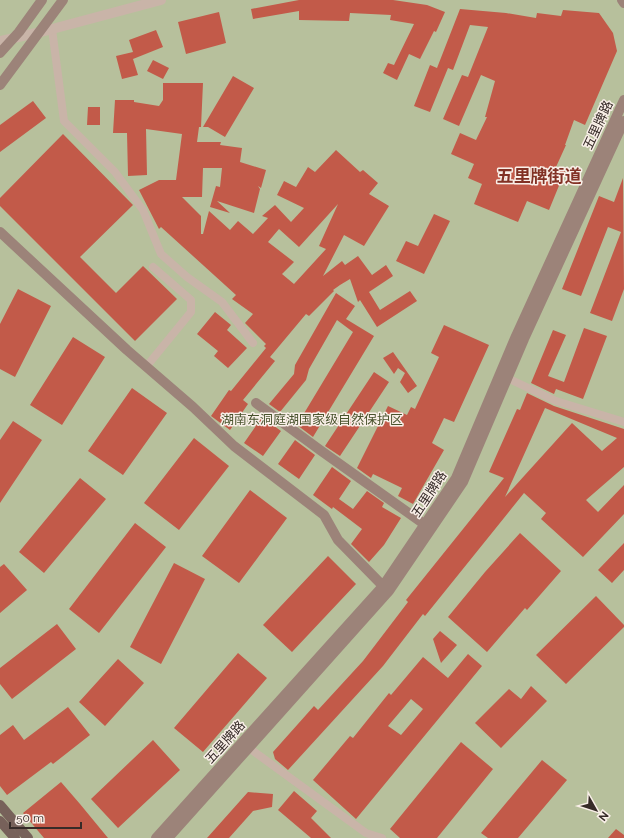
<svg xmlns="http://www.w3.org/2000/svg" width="624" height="838" viewBox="0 0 624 838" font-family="Raleway,'Noto Sans SC',sans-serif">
	<rect width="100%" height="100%" fill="#f1e5dc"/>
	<path fill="#b7c09c" d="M0 0H624V838H0Z"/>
	<path fill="#c25a49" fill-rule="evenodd" d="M299 0H393L427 5 445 12 436 32 434 31 420 59 409 54 397 80 383 73 388 63 394 65 414 24 390 20 391 15 350 13 349 21 299 20V11L253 19 251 9Z
		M460 9 506 13 536 18 537 13 561 16 563 10 599 13 613 33 617 51 585 125 574 120 565 145H566L556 167 565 171 549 210 527 201 518 222 474 204 482 184 468 178 474 164 451 154 460 133 476 140 487 117H485L495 81 481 75 459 126 443 119 462 75 468 77 488 27 470 25 453 70 448 68 430 112 414 106 430 65 437 68Z
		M219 12 226 43 186 54 178 22Z
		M156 30 163 47 133 59 138 75 122 79 116 56 133 52 129 40Z
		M153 60 169 68 163 79 147 71Z
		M233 76 254 88 225 137 208 127H203Z
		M163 83H203L201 127H199L197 142H221L220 145 242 148 240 162 266 170 261 188 258 186 260 189 254 213 217 201 230 213 210 207 216 186 220 187 222 168H203L202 197H182L201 216V234H203L209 211 230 230 238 221 253 234 268 218 262 216 275 205 291 222 304 208 277 195 284 181 296 187 308 167 315 172 336 150 360 172 363 170 378 183 369 194 389 206 364 246 344 235 323 276 342 261 345 265 358 256 372 275 386 265 393 276 369 292 380 310 410 291 417 301 377 327 360 300 358 302 350 279 340 285 333 290 334 291 309 316 306 314 270 357 275 361 243 400 248 404 230 430 211 416 229 390 231 391 266 348 264 346 266 344 245 323 253 314 232 299 236 295 161 227 159 229 139 190 159 180H176L182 134 146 129 147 175 128 176 127 133H113L115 100H134V102L159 106 163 100ZM338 204 319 246 326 249 294 284 282 274 294 262 268 242 279 229 299 247Z
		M33 101 46 118 0 152V125Z
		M88 107H100V125H87Z
		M63 134 133 205 80 257 116 293 143 266 177 299 135 341 0 206V198Z
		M623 178 624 289 612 321 590 313 621 232 608 227 581 296 562 289 599 196 614 202Z
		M434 214 450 221 424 274 396 261 406 241 418 246Z
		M18 289 51 306 15 377 0 369V324Z
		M336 293 355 306 346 319 374 336 313 437 297 425 353 332 337 320 309 369 306 380 280 412 269 404 294 374 295 365Z
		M215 312 231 325 227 330 247 348 228 368 214 356 218 351 197 334Z
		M444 325 489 345 454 422 444 418 432 443 444 450 413 504 398 496 402 488 373 474 371 478 357 468 388 406 407 415 411 407 415 409 439 357 431 353Z
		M584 328 607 336 583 399 556 389 554 394 531 383 553 330 566 335 548 376 564 382Z
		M73 337 105 357 62 425 30 405Z
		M393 352 417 386 408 393 400 382 405 373 398 368 394 374 383 358Z
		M374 372 389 382 340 456 325 446Z
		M132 388 167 413 123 475 88 451Z
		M527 393 554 406 624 429V467L586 500 598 512 624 485V514L583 557 541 519 546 513 524 493 425 616 423 614 383 666 288 770 275 759 273 752 314 706 318 710 363 661 408 602 406 600 504 478 489 472 517 409 520 410ZM545 408 617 438 602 451 572 423 505 497Z
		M262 417 281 431 263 456 244 443Z
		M13 421 42 440 0 503V440Z
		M194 438 229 466 179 530 144 503Z
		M295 440 315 455 299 479 278 464Z
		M332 467 351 481 339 499 353 509 367 491 384 503 382 507 401 518 384 545 369 562 351 544 362 529 333 507 332 509 313 495Z
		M80 478 106 499 44 573 19 552Z
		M250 490 287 518 239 583 202 556Z
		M135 523 166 547 99 633 69 609Z
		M520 533 561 571 527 610 525 608 487 652 448 617 485 572Z
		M624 543V570L612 583 598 570Z
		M328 556 356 584 292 652 263 625Z
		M174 563 205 579 161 664 130 647Z
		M4 564 27 590 0 613V567Z
		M596 596 624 625V627L566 684 536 655Z
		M57 624 76 649 12 699 0 684V668Z
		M440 631 457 645 441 663 433 639Z
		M238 653 267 678 203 752 174 728Z
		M468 654 482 666 356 819 313 780 350 736 353 738 389 693 391 695 423 657 448 678ZM411 699 423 709 401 735 388 726Z
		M118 659 144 683 105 726 79 702Z
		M531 686 547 701 501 748 475 723 509 689 521 699Z
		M68 707 90 735 53 764 51 762 7 795 0 786V735L13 725 24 740Z
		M153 740 180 770 118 828 91 799Z
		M461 742 493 769 437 838H400L390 829Z
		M542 760 567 780 518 838H488L481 833Z
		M61 782 80 804 108 838H44L23 813Z
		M294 791 317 811 311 818 331 838H311L278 810Z
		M248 792 273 794 272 807 253 811 229 838H207Z
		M616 829 624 835V838H608Z"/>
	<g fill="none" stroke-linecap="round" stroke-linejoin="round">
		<path stroke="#c9b4a8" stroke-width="8" d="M52 29 64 121 115 172 143 210 161 254 187 277 222 302 253 343
			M146 367 191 312V300L153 267
			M503 376 556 401 624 422
			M249 748 366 833 382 838"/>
		<path stroke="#c9b4a8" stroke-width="10" d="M0 41 41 32 161 0"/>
		<path stroke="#9c8379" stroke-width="10" d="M622 0 624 3
			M0 53 19 32 42 0
			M0 85 63 0
			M0 232 127 350 193 407 234 446 324 515 338 540 383 586
			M256 403 320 450 424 524
			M156 838 383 586 456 478 516 336 624 100
			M168 838 389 591 463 482 524 339 624 121"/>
		<path stroke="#77615a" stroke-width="10" d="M0 805 28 838
			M0 821 15 838"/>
	</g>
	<g text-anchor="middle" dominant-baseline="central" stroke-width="3" stroke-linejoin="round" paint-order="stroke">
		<g font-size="13" fill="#362b28" stroke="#f9efe8">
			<text transform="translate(598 125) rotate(-65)">五里牌路</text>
			<text transform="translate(429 494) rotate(-57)">五里牌路</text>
			<text transform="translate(225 742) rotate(-48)">五里牌路</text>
		</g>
		<g font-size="13" fill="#49532d" stroke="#f9efe8">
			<text x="312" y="419">湖南东洞庭湖国家级自然保护区</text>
		</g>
		<g font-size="17" font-weight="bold" fill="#823124" stroke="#f9efe8">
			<text x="539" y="176">五里牌街道</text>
		</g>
	</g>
	<g transform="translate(596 810) rotate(129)" stroke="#f9efe8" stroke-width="3" paint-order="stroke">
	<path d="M0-3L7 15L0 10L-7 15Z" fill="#362b28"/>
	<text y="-6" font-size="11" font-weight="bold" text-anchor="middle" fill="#362b28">N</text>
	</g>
	<path d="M10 822v6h71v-6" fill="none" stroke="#362b28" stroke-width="2"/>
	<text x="16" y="822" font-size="12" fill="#362b28" stroke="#f9efe8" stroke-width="3" paint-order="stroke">50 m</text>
</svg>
